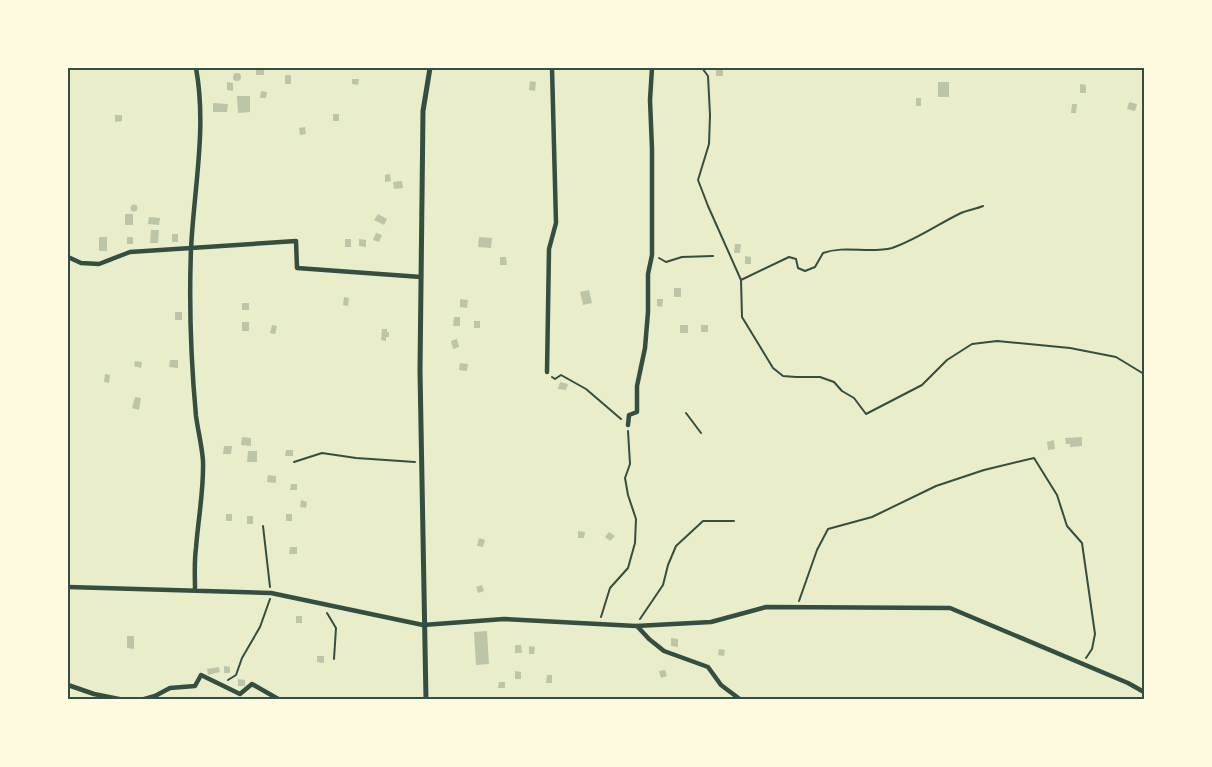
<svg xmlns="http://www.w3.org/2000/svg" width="1212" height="767" viewBox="0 0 1212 767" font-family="Manrope,sans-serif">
	<rect width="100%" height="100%" fill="#e9edc9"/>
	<path fill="#bcc5a7" d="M256 68H264V75H256Z
		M716 68H723V76H716Z
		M233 77a4 4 0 1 1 8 0a4 4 0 1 1-8 0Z
		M285 75H291V84H285Z
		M352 79H359L358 85 352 84Z
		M530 81 536 82 535 91 529 90Z
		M227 82 233 83V91L227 90Z
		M938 82H949V97H938Z
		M1080 84 1086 85V93H1080Z
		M261 91 267 92 266 98H260Z
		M237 96H250V112L238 113Z
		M916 98H921V106H916Z
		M1129 102 1137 104 1135 111 1127 109Z
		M213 103 228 104 227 112H213Z
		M1072 104H1077L1076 113H1071Z
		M333 114H339V121H333Z
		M115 115H122V121L115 122Z
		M305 127 306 134 300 135 299 128Z
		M390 174 391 181 385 182V175Z
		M402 181 403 188 394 189 393 182Z
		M130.5 208a3.5 3.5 0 1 1 7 0a3.5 3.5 0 1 1-7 0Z
		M125 214H133V225H125Z
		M378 214 387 219 384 225 374 220Z
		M149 217 160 218 159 225 148 224Z
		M151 230H159L158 243H150Z
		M376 233 382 235 379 242 373 240Z
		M172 234H178V242H172Z
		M99 237H107V251H99Z
		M127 237H133V244H127Z
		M479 237 492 238 491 248 478 247Z
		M345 239H351V247H345Z
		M359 239 366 240V247L359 246Z
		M735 244H741L740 253H734Z
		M745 256 751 257V264H745Z
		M500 257H506L507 265H500Z
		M674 288H681V297H674Z
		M589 290 592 303 583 305 580 292Z
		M344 297 349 298 348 306 343 305Z
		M460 299 468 300 467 308 460 307Z
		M657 299H663L662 307 657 306Z
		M242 303H249V310H242Z
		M175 312H182V320H175Z
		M454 317H460V326H453Z
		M474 321H480V328H474Z
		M242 322H249V331H242Z
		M272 325 277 326 275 334 270 333Z
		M680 325H688V333H680Z
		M701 325H708V332H701Z
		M382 329H387V332H389V337H386V341L381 340Z
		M457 339 459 347 453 349 451 341Z
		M170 360H178V368L169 367Z
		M135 361 142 362 141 368 134 366Z
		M460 363 468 364 467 371 459 370Z
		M105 374 110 375 109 383 104 382Z
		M560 382 568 384 566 390 558 389Z
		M135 397 141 398 139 410 132 408Z
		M242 437 251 438V446L241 445Z
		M1082 437V446L1070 447V444H1066L1065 438Z
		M1054 440 1055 449 1048 450 1047 442Z
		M224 446H232L231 454H223Z
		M286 450H293V456H285Z
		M248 451H257V462H247Z
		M268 475 276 476V483L267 482Z
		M291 484H297V490H290Z
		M301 500 307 502 306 508 300 507Z
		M226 514H232V521H226Z
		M286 514H292V521H286Z
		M247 516H253V524H247Z
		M578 531 585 532 584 538H578Z
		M609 532 615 536 610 541 605 537Z
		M479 538 485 540 483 547 477 546Z
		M290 547H297V554H289Z
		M482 585 484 591 478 593 476 587Z
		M296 616H302V623H296Z
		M487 631 489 664 476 665 474 632Z
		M127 636H134V649L127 648Z
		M671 638 678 639V647L671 646Z
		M515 645H521L522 653H515Z
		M529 646 535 647 534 654H529Z
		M719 649 725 650 724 656 718 655Z
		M317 656H324V663L317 662Z
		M224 666 230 667V673H224Z
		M219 667 220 672 208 675 207 669Z
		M665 670 667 676 661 678 659 671Z
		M515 671 521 672V679H515Z
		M547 675H552V683H546Z
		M238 679 245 680V686H238Z
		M499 682H505V688H498Z"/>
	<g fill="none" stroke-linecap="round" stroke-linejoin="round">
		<path stroke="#344e41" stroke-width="2" d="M702 68 708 76 710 115 709 144 698 180 708 206 741 280
			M983 206C976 209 968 210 961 213 938 224 916 240 892 248 869 254 845 245 823 253L815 267 805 271 798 268 796 259 789 257 741 280 742 317 773 368 783 376 796 377H820L834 382 842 391 854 398 866 414 922 385 947 360 972 344 997 341 1070 348 1116 357 1144 374
			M659 258 666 262 682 257 713 256
			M552 377 555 379 561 375 586 389 621 419
			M686 413 701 433
			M294 462 322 453 356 458 415 462
			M263 526 270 587
			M799 601 817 550 828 529 872 517 936 486 984 470 1034 458 1057 495 1067 526 1082 543 1095 634 1092 649 1086 658
			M327 613 336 628 334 659
			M601 617 610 588 628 568 635 543 636 519 628 495 625 478 630 464 628 431
			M640 619 663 585 668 565 676 546 703 521H734
			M228 680 236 675 242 658 260 627 270 599"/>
		<path stroke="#344e41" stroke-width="4.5" d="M68 257 81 263 99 264 130 252 296 241 297 268 421 277
			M547 372 549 249 556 223 552 68
			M628 425 629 415 637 412V386L645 348 648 312V274L652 255V149L650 100 652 68
			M68 587 271 593 423 625 504 619 636 626 711 622 766 607 950 608 1128 683 1144 692
			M195 590C195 576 194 562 196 548 198 520 204 490 203 461 202 446 198 431 196 416 191 362 189 303 191 249 194 188 207 128 196 68
			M637 626 649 639 664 651 708 667 721 685 741 700
			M68 685 94 694 124 700
			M141 700 155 696 170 688 195 686 201 675 240 694 252 684 280 700"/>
		<path stroke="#344e41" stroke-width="5" d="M426 700 420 371 423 111 430 68"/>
	</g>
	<rect width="1212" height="767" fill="none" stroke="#fefae0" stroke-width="138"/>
	<rect x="69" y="69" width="1074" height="629" fill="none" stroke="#344e41" stroke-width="2"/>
</svg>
